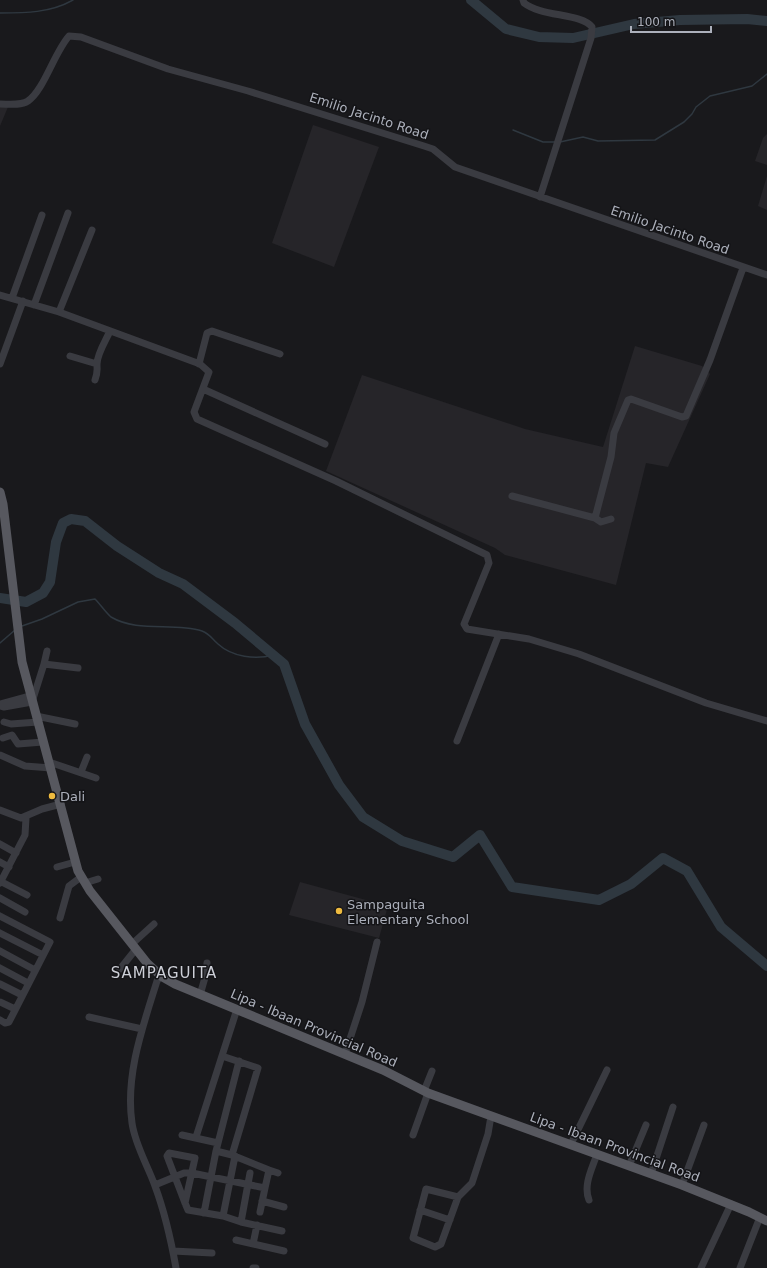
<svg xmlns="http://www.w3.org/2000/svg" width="767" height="1268" viewBox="0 0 767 1268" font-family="'DejaVu Sans',sans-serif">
	<rect width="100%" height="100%" fill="#19191c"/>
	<path fill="#262529" d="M0 107H8L0 126Z
		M313 125 379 147 334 267 272 243Z
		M767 134V165L755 161 763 138Z
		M767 176V210L758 206Z
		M635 346 702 366 710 374 668 467 646 463 616 585 505 555 495 548 326 471 362 375 525 429 603 447Z
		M300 882 388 906 379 938 289 915Z"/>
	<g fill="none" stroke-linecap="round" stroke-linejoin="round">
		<path stroke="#2f3840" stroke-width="1.5" d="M0 13C25 13 50 13 73 0
			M513 130 543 142H555
			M560 142 583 137 598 141 655 140 684 122 692 114 696 107 710 96 752 86 767 74
			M22 626 42 619 78 602 95 599C100 604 106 613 111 617 138 633 173 622 202 631 210 634 212 639 218 644 232 657 256 660 273 655
			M0 643 15 630"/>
		<path stroke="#2f3840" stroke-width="10" d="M471 0 506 29 539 37 573 38 634 24 680 20 747 19 767 21
			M0 598 26 602 43 593 50 582 56 542 63 523 71 519 85 521 117 546 159 573 183 584 235 623 284 664 305 724 339 785 363 817 402 841 453 857 480 835 512 887 599 900 631 884 663 858 687 871 721 927 767 966"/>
		<path stroke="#3a3b41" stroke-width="7" d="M523 0 524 3C542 17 581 13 592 27L591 38 540 197
			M0 104C8 104 20 106 28 101 44 90 54 53 69 36L81 37 168 69 248 91 424 146 433 149 455 167 767 275
			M0 295 59 312 200 364 209 372 194 412 197 419 336 481 487 555 489 563 464 624 467 629 529 639 579 654 706 703 767 721
			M12 298 42 215
			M34 305 68 213
			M59 312 92 230
			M70 356 97 364
			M0 364 23 301
			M199 364 207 333 212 331 280 354
			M95 380C98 371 97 372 97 364 97 354 106 340 110 331
			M203 389 325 444
			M512 496 595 518 611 457 614 433 628 400 631 399 682 417 686 416 710 360 743 268
			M595 518 601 522 611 519
			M44 664 47 651
			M0 704 30 696
			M0 706 4 707 32 702 44 664 78 668
			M36 716 75 724
			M4 722 11 724 38 722
			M3 738 12 735 18 744 43 742
			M457 741 499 634
			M0 755 25 766 51 768
			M49 762 96 778
			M81 772 87 757
			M0 810 21 818 42 809 61 804
			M0 844 16 853
			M0 862 9 867
			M57 867 75 862
			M0 881 27 895
			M0 883 25 835 26 818
			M85 883 98 879
			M0 898 25 912
			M0 916 50 942 9 1022 5 1023 0 1020
			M60 918 69 886 81 877
			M0 933 43 955
			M132 944 154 924
			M0 951 35 970
			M0 968 28 983
			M120 969 136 949
			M161 976 157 981C143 1026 125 1075 132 1123 135 1145 148 1166 155 1186 165 1213 171 1240 176 1268
			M0 984 22 995
			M200 995 206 974 207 963
			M0 1002 15 1009
			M89 1017 142 1029
			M345 1054 362 1002 377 942
			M222 1056 258 1068 232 1155
			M424 1091 432 1071
			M182 1135 218 1143
			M413 1135 428 1093
			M196 1137 237 1009
			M571 1144 607 1070
			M235 1156 223 1216 241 1222 250 1173
			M629 1166 646 1125
			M269 1170 278 1173
			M651 1174 673 1107
			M155 1185 184 1173H192L265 1188 269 1170 232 1155 216 1151 239 1061
			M682 1185 704 1125
			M458 1197 426 1189 413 1238 435 1247 441 1244 458 1197 472 1183 488 1134 491 1116
			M589 1200C583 1185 592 1169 597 1154
			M262 1201 284 1207
			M185 1203 195 1158 169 1153 167 1156 185 1203 188 1210 223 1216
			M420 1210 450 1220
			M260 1212 265 1188
			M204 1213 216 1151
			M241 1222 282 1231
			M236 1240 284 1251
			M253 1244 257 1225
			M173 1251 212 1253
			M253 1268H256
			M701 1268 731 1204
			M740 1268 760 1217"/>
		<path stroke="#57585f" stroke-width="9" d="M0 492 3 504 22 662 78 871 90 891 147 963 161 976 175 984 383 1070 428 1093 682 1185 749 1212 767 1221"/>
	</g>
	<g fill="#eeba3f" stroke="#141417" stroke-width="1.5">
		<circle cx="52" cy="796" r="4"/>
		<circle cx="339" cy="911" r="4"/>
	</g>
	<g text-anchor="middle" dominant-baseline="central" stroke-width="3" stroke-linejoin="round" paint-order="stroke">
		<g font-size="13" fill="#acb0bb" stroke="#141417">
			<text transform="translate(369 116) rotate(18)">Emilio Jacinto Road</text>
			<text transform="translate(670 230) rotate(19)">Emilio Jacinto Road</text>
			<text transform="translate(314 1028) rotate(23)">Lipa - Ibaan Provincial Road</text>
			<text transform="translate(615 1147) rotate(20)">Lipa - Ibaan Provincial Road</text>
		</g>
		<g font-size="13" fill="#acb0bb" stroke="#141417" text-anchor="start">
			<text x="60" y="796">Dali</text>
			<text x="347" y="904">Sampaguita<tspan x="347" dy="15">Elementary School</tspan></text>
		</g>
		<g font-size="15" letter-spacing="1" fill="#cdcfd7" stroke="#141417">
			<text x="164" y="973">SAMPAGUITA</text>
		</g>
	</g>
	<path d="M631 26v6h80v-6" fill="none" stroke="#acb0bb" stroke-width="2"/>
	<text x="637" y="26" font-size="12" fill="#acb0bb" stroke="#141417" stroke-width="3" paint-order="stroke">100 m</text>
</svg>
